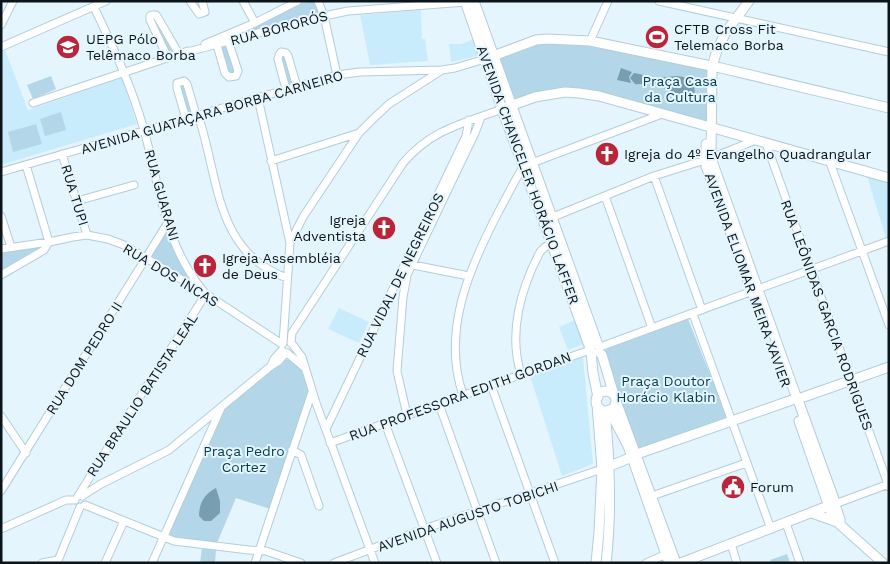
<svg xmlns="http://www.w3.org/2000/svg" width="890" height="564" viewBox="0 0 890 564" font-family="'Work Sans',sans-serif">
	<rect width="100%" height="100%" fill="#e5f5fd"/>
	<path fill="#c9ecfd" d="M421 10 422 39H425L428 61 370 65 360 15Z
		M474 39 479 52 477 56 451 62 449 44H461Z
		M5 50 28 110 122 78 137 124 1 165V52Z
		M867 176 889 182V237L886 238Z
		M339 308 369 322 359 343 328 329Z
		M575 320 584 344 568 350 559 327Z
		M583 357 593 464 562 476 530 376Z"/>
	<path fill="#b3d7e9" d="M287 1H299L300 3 318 1 322 14 229 38 291 9Z
		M152 16H153L175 52 169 55Z
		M535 42H582L708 66 709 125 583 90 511 103 497 56Z
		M229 43 237 71 229 76 220 45Z
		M283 52 296 82 285 85 281 53Z
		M51 76 56 89 33 99 27 85Z
		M184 82 195 113 185 115 178 84Z
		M61 112 66 130 45 136 40 119Z
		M36 124 42 144 13 152 8 132Z
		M166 229 197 288 147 257Z
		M45 244 1 271V251Z
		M688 319 727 417 639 450 603 352 609 348Z
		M285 359 294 361 302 369 309 391 270 509 236 498 217 543 174 539 166 535 222 410Z
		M202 548 216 550 215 563H200Z
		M787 554 790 563H771L770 560Z"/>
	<path fill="#779eb1" d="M621 68 632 72 629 77 631 83 617 80Z
		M634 73 644 75 648 79 677 76 683 77 694 83 695 96C682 109 669 87 655 84 649 82 641 85 635 84L630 78Z
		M216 488 220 501V513L211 521H204L199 516C199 504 204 494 216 488Z"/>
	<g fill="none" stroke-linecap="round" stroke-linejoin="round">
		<g stroke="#b3cdda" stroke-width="9">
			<path id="minor" d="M190 1 199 14 205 12 202 1
				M243 1 255 23
				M318 1 324 16 337 75
				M659 1 889 52
				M94 7C113 47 132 87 144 130 160 188 164 244 204 292
				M1 25 13 1
				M590 41 608 1
				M205 44 255 23 298 1
				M217 45 225 73 229 77 236 76 238 71 227 37
				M1 47 106 1
				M184 53 310 19 348 11 466 2
				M168 58 150 20V16L152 15H156L158 18 179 54
				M286 89 278 59 279 55 281 52 286 53 288 56 297 87
				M258 98 290 243
				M33 103 188 51
				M198 115C219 176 214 252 287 278
				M186 119 177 88V83L184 81 187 84 196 115
				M766 143 889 487
				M62 154 87 235
				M711 158 756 140
				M829 160 889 325
				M271 161 359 133
				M1 172 337 75 360 72 442 70 455 68 485 59
				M654 176 702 310
				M605 196 652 328
				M77 201 134 185
				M1 216 11 247
				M553 217 654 176 705 160
				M1 249 49 242 26 165
				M408 264 469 276
				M1 275 44 250 49 242 73 237 87 235 108 239 124 245 206 294 282 344
				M693 314 771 529
				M283 343 290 243 303 217 359 133 373 119 389 104 442 70
				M291 343 292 333 403 163C432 129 462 124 502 109
				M293 345 302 357 316 403 375 563
				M600 347 889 241
				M287 353 304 367
				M271 366 274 359 282 350
				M521 374C508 333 521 288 540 252L545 247 552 243
				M491 385 555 563
				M463 395C441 331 470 266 500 209 508 195 515 179 524 166L662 114
				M439 404 496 563
				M407 415 397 371 403 297 407 275 475 133 481 117
				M1 416 26 453
				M385 423 437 563
				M326 429 466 136 469 120
				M330 443 590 350
				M292 450 301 455 319 506
				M1 491 167 224
				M78 496 127 417 206 294
				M82 496 101 484 169 450 271 366 279 361 286 353
				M652 496 746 463
				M835 504 889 484
				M85 505 174 541 249 550 266 551 301 563
				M786 523 800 563
				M1 529 66 500H75
				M731 544 737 563
				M42 563 58 560
				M57 563 80 507
				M105 563 124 521
				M152 563 221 408
				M255 563 312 392
				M334 563 424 529 602 469
				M646 563 662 556"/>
		</g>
		<g stroke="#b3cdda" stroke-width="11">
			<path id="major" d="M465 1 502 109 590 348
				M474 1 598 345
				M749 1 726 32 717 50 712 67 711 158 796 396
				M485 59 536 40 547 39 590 41 721 68 889 108
				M502 109 535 97 565 92 579 93 599 96 696 123 889 178
				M706 144V166L754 297
				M591 351 593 373 598 397
				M599 352 602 355 614 395
				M596 401a10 10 0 1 1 20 0a10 10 0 1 1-20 0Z
				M798 399 889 367
				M798 400 835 502
				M616 401 676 563
				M609 410 628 446 669 563
				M605 411C610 462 612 512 606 563
				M799 421 828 504
				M637 454 792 400
				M610 466 632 457
				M835 505 840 519V524
				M828 507 837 522 883 563
				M812 513 837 522
				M596 563 599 532 602 469 597 404
				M681 563 828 506"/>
		</g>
		<use href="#minor" stroke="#fff" stroke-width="7"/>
		<use href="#major" stroke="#fff" stroke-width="9"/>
	</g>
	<defs>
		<g id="stadium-disc" transform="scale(1.25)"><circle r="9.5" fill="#b7263a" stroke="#e5f5fd"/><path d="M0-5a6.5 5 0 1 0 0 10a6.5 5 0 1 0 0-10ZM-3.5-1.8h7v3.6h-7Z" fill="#fff"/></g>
		<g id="university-disc" transform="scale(1.25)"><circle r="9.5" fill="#b7263a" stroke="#e5f5fd"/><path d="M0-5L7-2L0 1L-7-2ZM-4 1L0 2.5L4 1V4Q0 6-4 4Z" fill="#fff"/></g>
		<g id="church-disc" transform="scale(1.25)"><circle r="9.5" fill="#b7263a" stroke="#e5f5fd"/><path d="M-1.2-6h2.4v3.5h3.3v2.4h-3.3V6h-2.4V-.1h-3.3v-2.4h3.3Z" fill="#fff"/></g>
		<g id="civic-disc" transform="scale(1.25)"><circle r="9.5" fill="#b7263a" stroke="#e5f5fd"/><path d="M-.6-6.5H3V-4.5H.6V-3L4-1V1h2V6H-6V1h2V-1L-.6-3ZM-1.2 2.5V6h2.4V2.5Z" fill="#fff"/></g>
	</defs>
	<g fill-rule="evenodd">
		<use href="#stadium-disc" x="657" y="37"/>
		<use href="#university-disc" x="68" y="47"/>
		<use href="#church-disc" x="607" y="154"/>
		<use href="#church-disc" x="384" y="228"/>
		<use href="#church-disc" x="205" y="266"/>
		<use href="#civic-disc" x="733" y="487"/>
	</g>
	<g text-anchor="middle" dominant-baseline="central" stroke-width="4" stroke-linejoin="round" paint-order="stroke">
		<g font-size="14" fill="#0b1419" stroke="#e5f5fd">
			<text transform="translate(279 28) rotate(-15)">RUA BORORÓS</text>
			<text transform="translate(212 112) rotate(-16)">AVENIDA GUATAÇARA BORBA CARNEIRO</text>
			<text transform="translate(528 175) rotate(70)">AVENIDA CHANCELER HORÁCIO LAFFER</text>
			<text transform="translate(75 195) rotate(73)">RUA TUPI</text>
			<text transform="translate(162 195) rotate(74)">RUA GUARANI</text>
			<text transform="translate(171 275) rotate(31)">RUA DOS INCAS</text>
			<text transform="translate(400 275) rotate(-64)">RUA VIDAL DE NEGREIROS</text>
			<text transform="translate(748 280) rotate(70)">AVENIDA ELIOMAR MEIRA XAVIER</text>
			<text transform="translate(827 315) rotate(70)">RUA LEÔNIDAS GARCIA RODRIGUES</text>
			<text transform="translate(84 358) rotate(-58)">RUA DOM PEDRO II</text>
			<text transform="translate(142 395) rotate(-57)">RUA BRAULIO BATISTA LEAL</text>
			<text transform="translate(460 396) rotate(-20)">RUA PROFESSORA EDITH GORDAN</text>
			<text transform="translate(468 516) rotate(-19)">AVENIDA AUGUSTO TOBICHI</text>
		</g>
		<g font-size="14" fill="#0b1419" stroke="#e5f5fd" text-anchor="start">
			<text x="674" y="29">CFTB Cross Fit<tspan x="674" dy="16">Telemaco Borba</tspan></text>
			<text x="86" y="39">UEPG Pólo<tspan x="86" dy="16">Telêmaco Borba</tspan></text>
			<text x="624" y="154">Igreja do 4º Evangelho Quadrangular</text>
			<text x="366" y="220" text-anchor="end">Igreja<tspan x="366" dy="16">Adventista</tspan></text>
			<text x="222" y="258">Igreja Assembléia<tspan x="222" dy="16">de Deus</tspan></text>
			<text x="750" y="487">Forum</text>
		</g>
		<g font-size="14" fill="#033c50" stroke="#e5f5fd">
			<text x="680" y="81">Praça Casa<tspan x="680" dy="16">da Cultura</tspan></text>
			<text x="666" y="381">Praça Doutor<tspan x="666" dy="16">Horácio Klabin</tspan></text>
			<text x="244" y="451">Praça Pedro<tspan x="244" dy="16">Cortez</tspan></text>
		</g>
	</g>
	<rect width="890" height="564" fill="none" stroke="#0b1419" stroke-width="5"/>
</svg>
